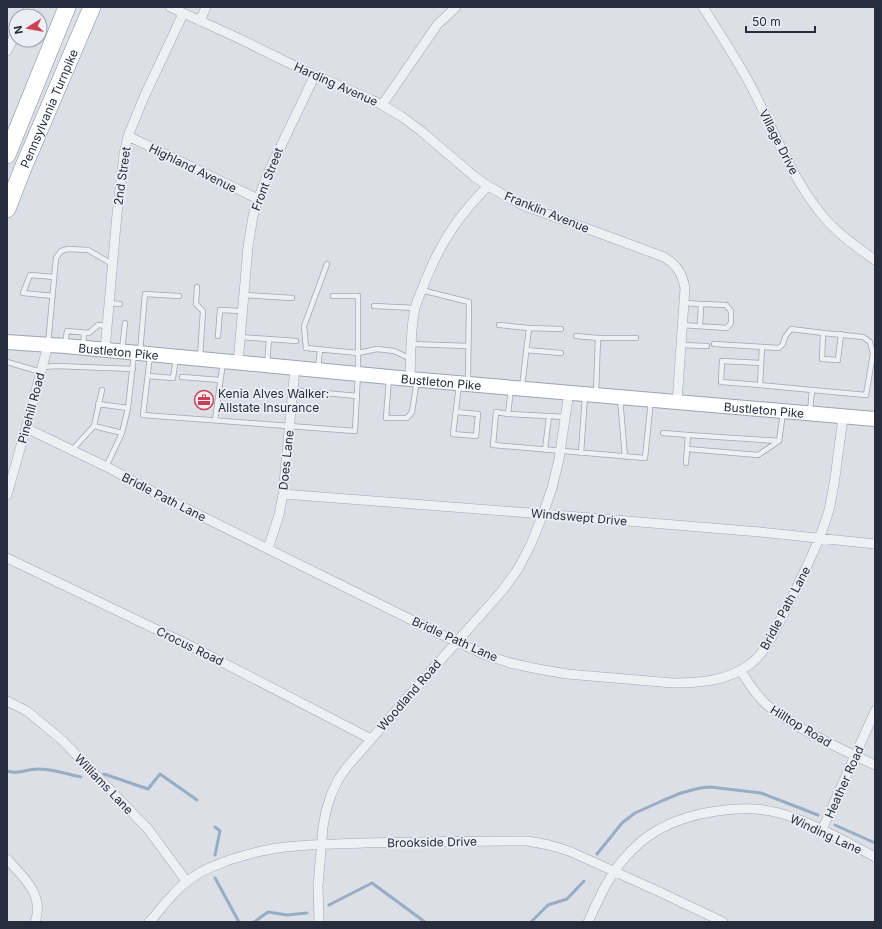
<svg xmlns="http://www.w3.org/2000/svg" width="882" height="929" viewBox="0 0 882 929" font-family="Inter,sans-serif">
	<rect width="100%" height="100%" fill="#dcdfe6"/>
	<g fill="none" stroke-linecap="round" stroke-linejoin="round">
		<path stroke="#96adc6" stroke-width="3" d="M7 771C19 775 26 769 38 769 53 769 67 774 81 777
			M104 774 148 789 160 774 197 800
			M835 825 875 843
			M215 827 220 831 215 855
			M597 854 622 823 635 813 664 800 681 793 700 788 710 787 761 793 818 815
			M215 878 239 922
			M329 905 372 883 425 922
			M254 922 268 912 287 915 307 913
			M531 922 548 905 567 899 584 881"/>
		<g stroke="#a2a6b0" stroke-width="6">
			<path id="lane" d="M327 264 304 326 306 348 358 353 377 349 394 351 411 359
				M197 287 196 304 203 311 200 357
				M421 290 469 302 468 383
				M244 295 292 298
				M53 296 23 293 30 275 54 277
				M109 303 120 304
				M684 303 701 304
				M374 306 415 308
				M499 325 529 328 522 387
				M682 325 727 328 731 323V311L726 305 701 304 700 326
				M529 328 561 329
				M218 336 220 310 242 311
				M576 336 598 338 596 393
				M240 337 296 341
				M598 338H636
				M48 344 56 258 61 251 68 249 88 250 112 264
				M65 344 67 331 89 333 98 325 107 326
				M411 344 468 346
				M714 344 779 348 783 344 785 337 791 329 823 333
				M681 345 707 346
				M83 347 84 333
				M762 347 760 385 812 390
				M122 350 125 323
				M526 350 561 353
				M140 352 145 294 179 296
				M150 356 143 415 355 431 358 373V296H333
				M7 362 41 372
				M267 364 269 339
				M43 367 57 366 133 369
				M318 368 320 350
				M148 376 173 378 176 358
				M182 377 220 380
				M389 378 386 418H407L412 412 417 380
				M760 385 721 382 722 361 761 363
				M511 389 508 414 566 417
				M293 390 357 396
				M620 398 625 457
				M98 404 128 408
				M456 412 478 414 476 436 453 434 459 385
				M810 412 812 390 866 395 873 354 870 342 863 337 823 333 822 359 838 360 841 334
				M508 414 496 412 493 445 645 458 651 400
				M215 420 223 362
				M94 426 122 433 106 467
				M122 433 128 408 134 354
				M663 433 688 435
				M779 441 758 455 687 449 688 435 779 441 783 413
				M72 450 94 426 102 390
				M545 450 549 416
				M581 453 585 396
				M686 463 687 449"/>
		</g>
		<g stroke="#a2a6b0" stroke-width="10">
			<path id="street" d="M170 7 238 38 301 69 370 99 382 105 401 116 421 131 475 177 488 186 511 199 525 206 580 226 664 257C677 265 682 273 685 288L677 402
				M703 7C720 34 738 61 753 90 776 135 794 184 828 222 842 237 858 248 875 260
				M25 16 29 7
				M200 21 206 7
				M7 51 16 33
				M382 105 437 25 456 7
				M128 136 258 199
				M105 350 117 214 124 154 128 136 144 97 183 14
				M238 363 248 247 253 216 258 199 269 171 315 75
				M410 379C411 355 410 331 415 308 418 298 423 287 427 277 442 240 460 214 488 186
				M26 428 111 469 159 495 268 549 438 633 483 654 510 663 538 669 567 674 673 683C700 683 727 681 749 665 766 653 774 631 784 613 800 580 819 545 829 510 832 497 834 484 836 471 838 453 841 435 843 416
				M283 494 543 514 760 532 875 544
				M7 495 26 428 48 345
				M268 549 279 515 283 494 295 368
				M7 558 191 646 371 739
				M741 671C748 682 755 694 765 703 777 714 791 722 806 731 828 743 851 754 875 765
				M7 701 27 711 62 740 148 829 187 882
				M822 830 875 711
				M7 859C23 877 45 895 35 922
				M149 922C157 915 161 907 169 899 178 888 189 879 201 872 210 867 219 864 229 860 251 853 274 847 297 846 319 844 342 844 364 843 414 842 465 841 516 841H528L549 845 569 851 662 893 723 922
				M319 922 318 886 323 827 326 811 331 795 338 780 347 767 406 699 502 591 518 569 531 544 543 514 552 488 559 459 569 392
				M588 922C598 901 607 879 622 861 632 849 645 837 658 830 689 812 744 803 779 813 812 822 844 841 875 857"/>
		</g>
		<g stroke="#9ba4b1" stroke-width="16">
			<g id="primary">
				<path id="s1" d="M7 342 65 346 410 379 875 419"/>
			</g>
		</g>
		<g stroke="#838d9c" stroke-width="18">
			<g id="highway">
				<path d="M7 155 67 7"/>
				<path id="s2" d="M7 209 23 168 92 7"/>
			</g>
		</g>
		<use href="#lane" stroke="#eef0f4" stroke-width="4.5"/>
		<use href="#street" stroke="#eef0f4" stroke-width="9"/>
		<use href="#primary" stroke="#fff" stroke-width="14"/>
		<use href="#highway" stroke="#fff" stroke-width="17"/>
	</g>
	<defs>
		<g id="office-ring" transform="scale(1)"><circle r="9.5" fill="#ebeef4" stroke="#cc4053" stroke-width="1.5"/><path d="M-6-3h4V-5.5h4V-3h4V5H-6ZM-1-4.5V-3h2v-1.5ZM-6 0V1H6V0Z" fill="#cc4053"/></g>
	</defs>
	<g fill-rule="evenodd">
		<use href="#office-ring" x="204" y="400"/>
	</g>
	<g text-anchor="middle" dominant-baseline="central" stroke-width="3.5" stroke-linejoin="round" paint-order="stroke">
		<g font-size="12" fill="#262d3c" stroke="#ebeef4">
			<text transform="translate(336 84) rotate(24)">Harding Avenue</text>
			<text stroke="none"><textPath href="#s2" startOffset="109">Pennsylvania Turnpike</textPath></text>
			<text transform="translate(779 142) rotate(63)">Village Drive</text>
			<text transform="translate(193 168) rotate(26)">Highland Avenue</text>
			<text transform="translate(122 176) rotate(-82)">2nd Street</text>
			<text transform="translate(267 179) rotate(-69)">Front Street</text>
			<text transform="translate(547 212) rotate(22)">Franklin Avenue</text>
			<text stroke="none"><textPath href="#s1" startOffset="112">Bustleton Pike</textPath></text>
			<text stroke="none"><textPath href="#s1" startOffset="436">Bustleton Pike</textPath></text>
			<text transform="translate(31 408) rotate(-75)">Pinehill Road</text>
			<text stroke="none"><textPath href="#s1" startOffset="760">Bustleton Pike</textPath></text>
			<text transform="translate(286 460) rotate(-84)">Does Lane</text>
			<text transform="translate(164 497) rotate(27)">Bridle Path Lane</text>
			<text transform="translate(579 517) rotate(5)">Windswept Drive</text>
			<text transform="translate(785 608) rotate(-62)">Bridle Path Lane</text>
			<text transform="translate(455 639) rotate(24)">Bridle Path Lane</text>
			<text transform="translate(190 646) rotate(26)">Crocus Road</text>
			<text transform="translate(409 695) rotate(-49)">Woodland Road</text>
			<text transform="translate(801 726) rotate(31)">Hilltop Road</text>
			<text transform="translate(844 782) rotate(-66)">Heather Road</text>
			<text transform="translate(104 784) rotate(46)">Williams Lane</text>
			<text transform="translate(826 834) rotate(25)">Winding Lane</text>
			<text transform="translate(432 842) rotate(-1)">Brookside Drive</text>
		</g>
		<g font-size="12" fill="#262d3c" stroke="#ebeef4" text-anchor="start">
			<text x="218" y="393">Kenia Alves Walker:<tspan x="218" dy="14">Allstate Insurance</tspan></text>
		</g>
	</g>
	<rect width="882" height="929" fill="none" stroke="#262d3c" stroke-width="16"/>
	<g transform="translate(28 28) rotate(259)"><circle r="19" fill="#ebeef4" stroke="#9ca1aa"/>
	<path d="M0-3L7 15L0 10L-7 15Z" fill="#cc4053"/>
	<text y="-6" font-size="11" font-weight="bold" text-anchor="middle" fill="#262d3c">N</text>
	</g>
	<path d="M746 26v6h69v-6" fill="none" stroke="#262d3c" stroke-width="2"/>
	<text x="752" y="26" font-size="12" fill="#262d3c" stroke="#ebeef4" stroke-width="3" paint-order="stroke">50 m</text>
</svg>
